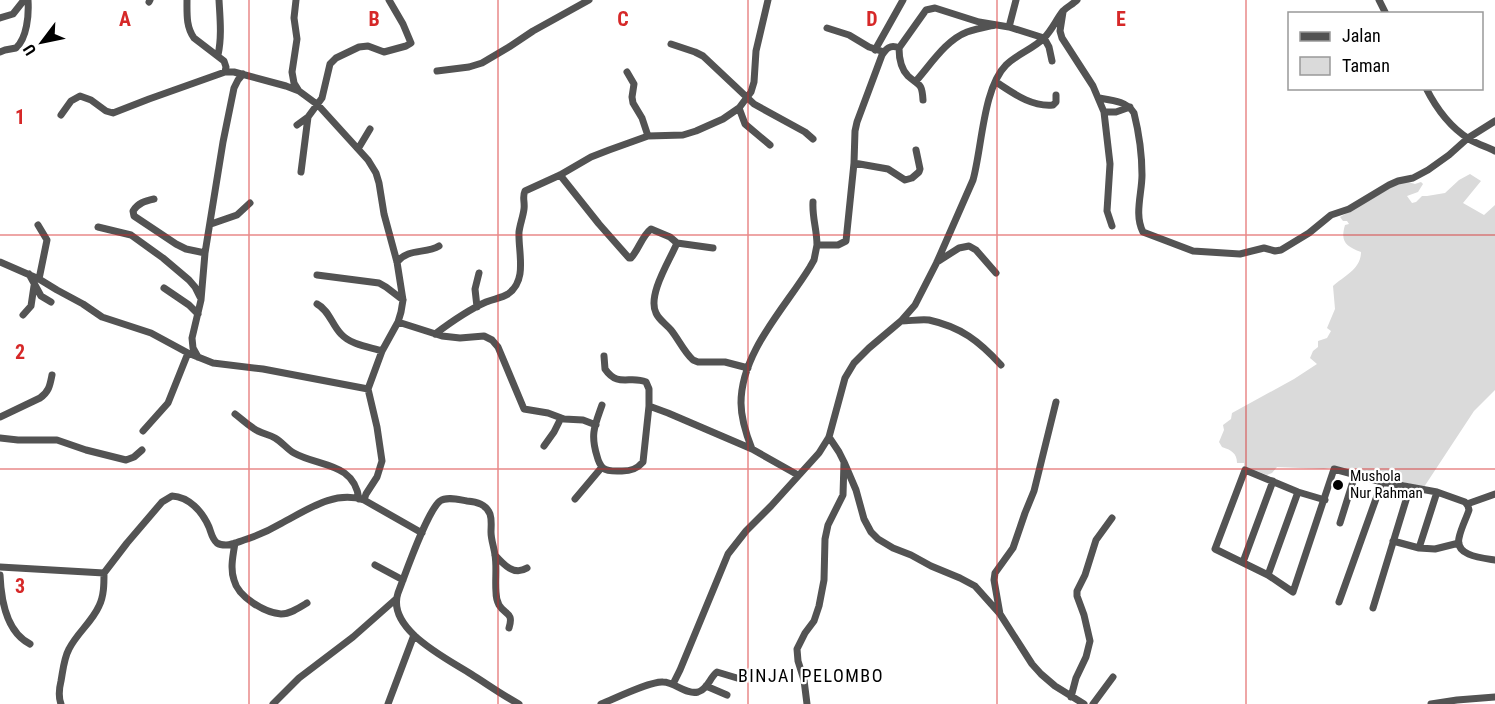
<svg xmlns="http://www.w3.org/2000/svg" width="1495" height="704" viewBox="0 0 1495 704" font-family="'Roboto Condensed',sans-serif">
	<rect width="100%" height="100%" fill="#fff"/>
	<path fill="#dadada" d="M1470 174 1481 181 1463 203 1484 215 1495 205V390L1474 411 1424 487 1336 467 1324 469 1277 467 1272 473 1267 475 1244 466V463H1237C1237 453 1231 450 1222 447L1219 442 1224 430 1223 425 1231 419 1232 413 1294 379 1317 364 1310 358 1313 351 1318 347V341L1327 338 1331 331 1327 328 1335 309 1333 286C1344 276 1361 269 1361 252 1346 246 1340 242 1345 225L1349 224 1347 221H1343L1340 217 1399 183 1408 182 1415 184 1421 182 1423 184 1418 192 1407 196 1412 203 1416 202 1422 196H1427L1445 193 1459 180Z"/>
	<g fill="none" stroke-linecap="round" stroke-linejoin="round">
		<path stroke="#535353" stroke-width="7" d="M187 0C187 14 186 27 194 38L224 61 226 67 225 72
			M296 0 294 18 297 39 292 72 294 83 299 91
			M1379 0 1386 14
			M149 2 150 0
			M1063 12 1060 31 1062 38 1093 86 1104 112 1110 164 1107 211 1112 226
			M0 18 13 14 24 0
			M1009 27 1016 0
			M827 28 849 35 869 47 884 52
			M671 44 695 52 703 56 754 104 805 132 813 139
			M875 50 903 0
			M0 52 5 50 16 48C27 38 29 15 28 0
			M218 55C222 37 220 18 219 0
			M437 71 469 67 482 63 509 47 533 31 589 0
			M627 72 634 84 632 97 633 103 642 118 648 136
			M916 81C931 64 946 40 967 32 976 29 986 27 995 25
			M996 82C1013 93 1031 107 1053 105L1056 102V95
			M1426 88C1436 108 1450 127 1469 139 1477 144 1487 147 1495 151
			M1099 98C1111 100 1127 101 1134 113 1139 133 1142 155 1142 175 1142 193 1134 215 1143 232L1193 251 1240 254 1264 248 1275 251 1281 250 1309 233 1331 215 1349 209 1389 185 1398 181 1413 178 1428 170 1449 155 1468 138 1495 121
			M923 100C922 82 919 86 908 76 901 69 899 57 899 48L926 10 935 8 979 22 1009 27 1044 38 1049 47 1052 61
			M739 108 745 124 770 145
			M1104 112H1116L1130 107
			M61 115 71 101 80 96 91 100 106 111 113 113 149 99 225 72H234L286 86 299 91 318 105 368 160 376 173 379 183 384 214 397 262 403 300 401 312 398 322
			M297 125 308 117
			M358 149 370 129
			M854 163 888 169 905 180 912 178 919 172 920 169 916 150
			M301 172 308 117 322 98 330 64 336 58 359 47 368 46 384 52 406 46 411 43 403 24 389 0
			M560 175 599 224 629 258H631C639 249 642 236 651 229L670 237 677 243
			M154 199C145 201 138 203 133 211L134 216 176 244 186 249 205 253
			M813 202C812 217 817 230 817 245
			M211 224 237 215 250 203
			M38 225 47 240 39 279
			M98 227 131 235 163 258 189 280 195 287 200 297
			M713 248 677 243C670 260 647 295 656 313 659 320 666 324 671 330 679 340 684 352 693 360L698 362H725L748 368
			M0 262 39 279 57 290 83 304 102 317 151 333 188 353 213 363 263 369 368 389
			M397 262C408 248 426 254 439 246
			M937 262 959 248 969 246 976 250 996 273
			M29 274 41 296 51 302
			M317 275 379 283 386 287 403 300
			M164 288 189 305 198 314
			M317 304C329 310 332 325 341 334 351 345 369 347 382 351
			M477 307 475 289 479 273
			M23 315 31 306 34 286
			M901 321C910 321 920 319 929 320 961 327 979 341 1001 365
			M435 334C451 322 468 310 486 302 493 299 502 298 508 294 528 280 518 252 519 232 520 224 523 217 524 209 525 202 522 197 525 191L560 175 591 157 609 150 648 136 683 135 696 131 723 119 739 108 751 92 754 82 756 51 768 0
			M604 356 605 369C618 388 630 375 646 382L649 389V406L668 413 752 449 798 475
			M198 357 193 348 192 338 201 300 205 253 223 142 234 88 238 80 243 74
			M602 405C595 425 590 434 597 456 598 460 600 465 603 468 608 472 616 471 622 471 631 471 637 469 643 462L649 406
			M235 414C243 420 250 427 258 431 264 434 270 435 275 438 282 442 287 449 294 453 319 467 354 462 359 499
			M0 417 40 398C49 392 50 385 52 375
			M143 431 168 403 188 353
			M0 438 18 440H57L86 450 126 460 134 457 142 450
			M544 446 554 432 561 418
			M752 449C746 434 741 419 741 403 741 352 785 308 810 267L814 260 817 245H838L846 241 854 163 855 131 857 122 882 55C886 49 890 44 899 48
			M844 462 856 490 864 519 871 532 878 539 893 548 911 555 931 566 960 578 975 586 1000 614 1032 664 1041 674 1055 686 1084 704
			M575 499 602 467
			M364 500 366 494 377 477 382 461 377 427 368 389 382 351 398 322 442 336 460 338 484 336 492 340 498 347 524 409 548 413 564 419 583 420 596 425
			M1325 500 1298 492 1245 470 1215 549 1268 575 1293 592 1334 469 1382 482 1437 492 1465 502 1468 506 1469 510C1466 519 1461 528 1459 538 1455 556 1482 558 1495 560
			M1467 504 1495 494
			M1340 523 1355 475
			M1393 541 1419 548 1437 492
			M235 543C233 555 230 569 234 580 238 597 265 613 281 614 290 614 299 608 307 603
			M1419 548 1435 549 1459 543
			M495 555C504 565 514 576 527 568
			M1243 562 1273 481
			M375 565 403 580
			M0 567 104 573 127 543 162 502 172 496C189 497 202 511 209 527 211 532 212 539 217 543 220 545 223 545 226 545 232 545 238 542 244 540 257 536 270 530 282 523 307 510 334 490 364 500L422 533
			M0 575C1 599 6 632 30 644
			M1268 575 1298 492
			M1339 602 1382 482
			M1373 608 1410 487
			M1000 614 994 580 995 573 1013 548 1025 513 1034 491 1056 402
			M509 628C514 612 505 615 499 605 497 601 496 596 496 592 495 580 497 567 495 555 494 547 491 540 491 532 491 526 492 520 490 514 486 504 477 502 467 501 460 500 447 496 440 501 427 511 405 575 398 593 386 629 446 658 471 674 487 684 502 695 519 704
			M673 684 680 670 728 554 746 531 771 506 819 453 829 437 845 378 854 363 869 348 901 321 915 305 937 262 973 180C982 148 983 88 1006 65 1017 54 1033 49 1044 38 1052 30 1056 20 1063 11 1067 7 1073 4 1077 0
			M706 686 727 695
			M1071 697 1076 678 1086 657 1090 641 1084 615 1077 596V591L1085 575 1096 540 1112 518
			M61 704C58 696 59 689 61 681 63 670 64 658 69 649 77 633 92 622 99 606 104 596 104 584 104 573
			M273 704 299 678 353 637 396 599
			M388 704 414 635
			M601 704C614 699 650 681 663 682 675 682 686 695 698 692 708 689 710 677 717 672L737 678
			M807 704 804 680 798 661 797 649 805 633 814 621 819 606 824 580 825 539 828 525 843 495 844 462 839 452 829 437
			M1093 704 1113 677
			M1431 704 1457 700 1495 697"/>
	</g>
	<path fill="none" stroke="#d62828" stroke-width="1.5" stroke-opacity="0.55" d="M249 0V704M498 0V704M748 0V704M997 0V704M1246 0V704M0 235H1495M0 469H1495"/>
	<circle fill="#000" stroke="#fff" stroke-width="2" cx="1338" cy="485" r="6"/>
	<g text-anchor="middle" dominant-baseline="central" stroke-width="4.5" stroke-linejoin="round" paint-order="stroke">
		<g font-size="15" fill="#000" stroke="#fff" text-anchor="start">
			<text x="1350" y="476">Mushola<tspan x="1350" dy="17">Nur Rahman</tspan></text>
		</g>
		<g font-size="18" letter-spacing="1.5" fill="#000" stroke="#fff">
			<text x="811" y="675">BINJAI PELOMBO</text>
		</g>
	</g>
	<g font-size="20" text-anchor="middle" font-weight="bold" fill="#d62828" stroke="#fff" stroke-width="4.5" stroke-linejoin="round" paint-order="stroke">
		<text x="125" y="26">A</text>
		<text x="374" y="26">B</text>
		<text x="623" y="26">C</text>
		<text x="872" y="26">D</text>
		<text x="1121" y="26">E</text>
		<text x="20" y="124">1</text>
		<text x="20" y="359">2</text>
		<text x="20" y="593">3</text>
	</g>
	<rect x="1288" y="12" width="195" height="78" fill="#ffffff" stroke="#999999" stroke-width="1.5"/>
	<rect x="1300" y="32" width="30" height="9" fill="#535353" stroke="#999999" stroke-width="1.5"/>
	<text x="1342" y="42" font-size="18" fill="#000000">Jalan</text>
	<rect x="1300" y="57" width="30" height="18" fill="#dadada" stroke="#999999" stroke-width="1.5"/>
	<text x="1342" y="72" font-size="18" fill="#000000">Taman</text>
	<g transform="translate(42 42) rotate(238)" stroke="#ffffff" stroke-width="4.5" paint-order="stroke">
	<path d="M0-4.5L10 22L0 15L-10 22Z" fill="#000000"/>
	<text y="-9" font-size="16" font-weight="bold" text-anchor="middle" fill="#000000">U</text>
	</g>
</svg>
